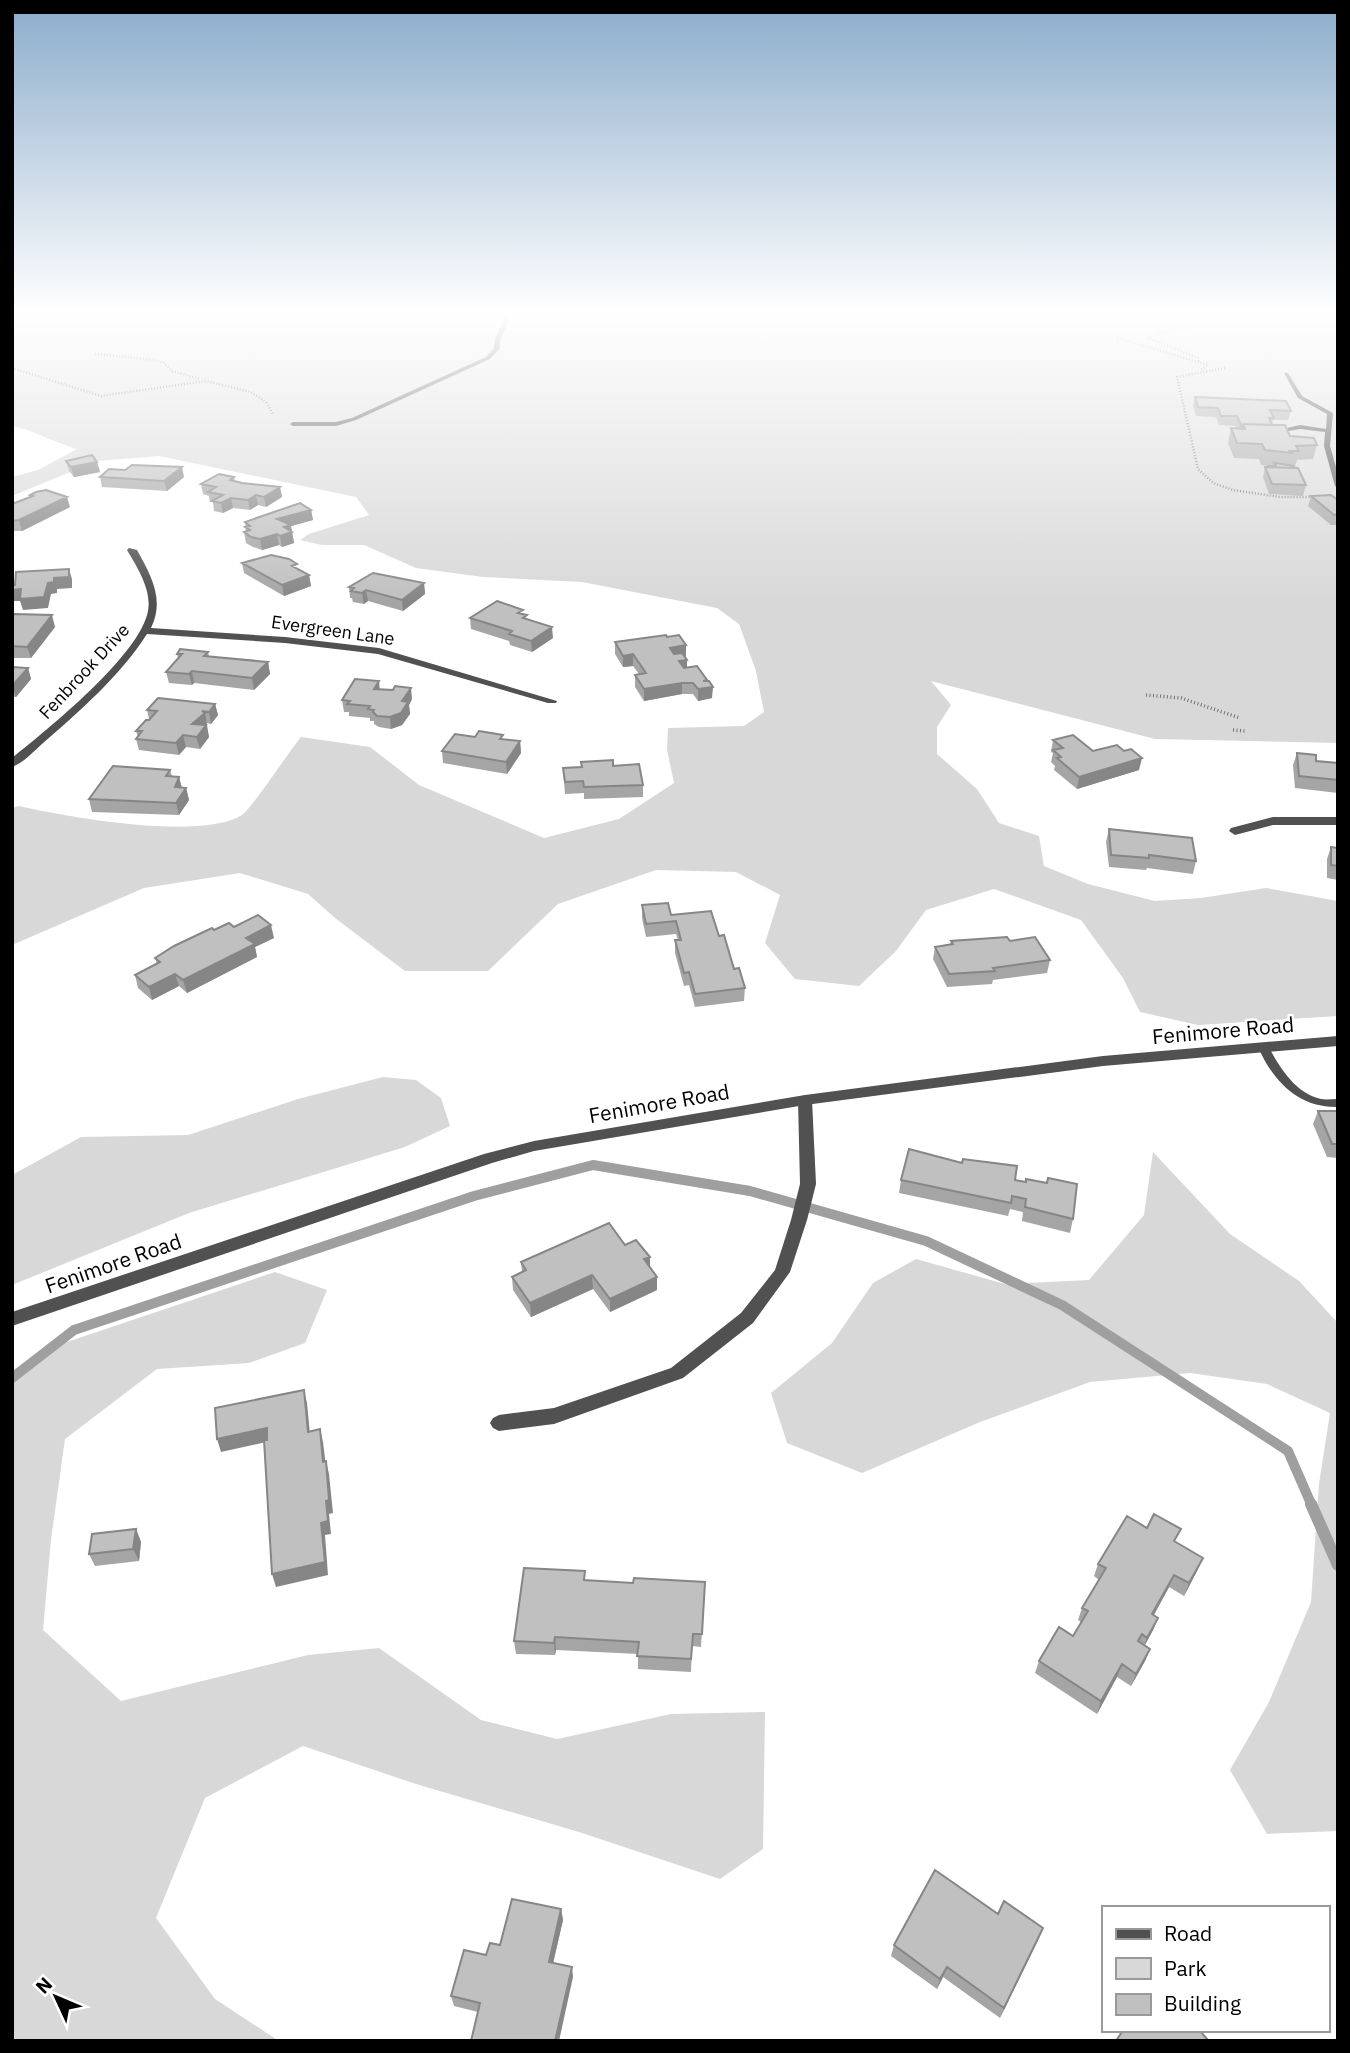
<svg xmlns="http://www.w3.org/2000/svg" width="1350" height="2053" viewBox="0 0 1350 2053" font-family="'IBM Plex Sans',sans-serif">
	<rect width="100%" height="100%" fill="#fff"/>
	<path fill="#d8d8d8" d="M12 314H1338V743L1155 739 931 681 951 705 937 727V754L977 789 999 823 1039 836 1044 866 1088 884 1155 901 1201 898 1266 888 1338 901V1016L1198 1025 1140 1012 1123 978 1081 920 994 889 926 910 896 951 859 986 795 979 765 943 780 895 736 872 656 870 558 904 488 971H405L335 918 308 894 240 873 144 888 12 945V808L19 806C67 817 200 841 242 815 252 808 290 750 301 737L370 747 419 785 544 838 619 819 674 783 667 750 668 728 744 726 764 712 756 671 739 624 717 608 582 582 483 577 416 568 364 545H322L300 540 309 534 369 515 356 497 159 456 97 461 12 496V477L38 470 77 449C55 443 36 431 12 426Z
		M383 1077 416 1080 441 1098 450 1126 405 1147 189 1213 12 1285V1175L81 1137 188 1135 298 1099Z
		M1153 1152 1230 1234 1299 1281 1338 1323V1831L1267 1834 1230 1770 1269 1702 1311 1602 1319 1484 1330 1413 1267 1384 1190 1373 1090 1382 980 1422 862 1473 787 1443 771 1393 832 1343 873 1283 916 1259 1005 1284 1089 1280 1144 1215Z
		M275 1272 327 1290 305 1343 249 1363 157 1369 65 1439 51 1540 43 1630 121 1701 308 1655 379 1648 481 1720 557 1739 671 1714 765 1712 763 1849 720 1879 579 1832 416 1784 303 1746 205 1798 156 1918 215 1999 279 2041H12V1371L61 1344Z"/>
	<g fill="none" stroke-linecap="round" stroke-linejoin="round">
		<path stroke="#9f9f9f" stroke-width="10" d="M12 1378 74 1330 474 1196 593 1165 750 1191 926 1241 1062 1305 1288 1451 1312 1506"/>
		<path stroke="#9f9f9f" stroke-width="12" d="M1311 1504 1338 1565"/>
		<path stroke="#737373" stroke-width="2.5" stroke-dasharray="1 2" stroke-linecap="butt" d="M1192 327 1176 328 1148 338 1198 358 1199 361
			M1117 338 1208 365 1201 370
			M95 354 154 360 164 363 172 371 200 379
			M12 368 101 396 206 381 251 392 266 402 273 414
			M1225 368 1177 377 1198 469 1213 483 1233 490 1280 497H1316"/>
		<path stroke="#737373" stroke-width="3.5" stroke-dasharray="1 2.5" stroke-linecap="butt" d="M1146 695 1181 698 1240 718
			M1233 730 1245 731"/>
		<path fill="#515151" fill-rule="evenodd" d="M504 314H509C510 327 498 335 500 348L490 359 356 420 336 426H293L290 424 293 422H336L352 418 486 357 494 348C493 335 505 327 504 314Z
			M1284 373H1288L1302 396 1333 413 1330 446 1338 474V488L1335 486 1324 446 1325 432 1300 429 1283 432 1282 437 1277 436 1278 430 1300 425 1326 429 1327 414 1298 398Z
			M1263 1043 1267 1044C1278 1065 1295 1094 1321 1099 1326 1100 1332 1099 1338 1099V1107C1298 1108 1273 1081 1258 1047Z"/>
		<path fill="#515151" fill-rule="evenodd" d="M129 548 137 550C151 575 165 600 151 628L285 637 379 648 557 701 556 703H548L378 654 285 643 147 634C120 676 80 711 42 744 33 752 23 763 12 767V758C48 729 140 655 148 611 152 590 137 567 127 550Z
			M1273 817H1338V825H1273L1235 835 1229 831 1231 828Z
			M805 1095 812 1100 816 1184 807 1220 790 1272 753 1323 683 1378 554 1424 499 1431 493 1428 490 1423 493 1418 499 1415 554 1408 671 1368 741 1313 775 1270 791 1220 800 1184 798 1100Z"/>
		<path fill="#515151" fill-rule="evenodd" d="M1338 1036V1046L1103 1066 805 1105 534 1151 492 1163 12 1326V1312L484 1154 534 1141 805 1095 1103 1056Z"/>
	</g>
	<path fill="#a5a5a5" d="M1195 397 1291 411 1288 420H1273L1272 425 1290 436 1317 445 1313 459 1297 460 1295 466H1291L1306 485 1303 496 1269 494 1263 477 1265 467 1268 466 1261 465 1259 459 1234 458 1228 443 1231 428H1236L1235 426 1219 425 1216 417 1196 416 1193 406Z
		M66 461 97 462 100 472 74 477 69 471Z
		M125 470 184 477 167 491 102 487 100 477Z
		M234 477 235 481 242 483 280 487 282 497 266 507 258 505 250 510 233 508 223 513 214 511 213 502H210L209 496 203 494 201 484Z
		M30 495 70 507 22 531H12V504L30 497Z
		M1311 496 1338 500V525H1331L1308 506Z
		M311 510 313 520 291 526 294 543 282 547 279 545 262 550 253 547 246 543 244 532H246L245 522Z
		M242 563 298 569 309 575 311 586 284 596 244 573Z
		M424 583 425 594 403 611 368 601 364 604 353 602 352 598H350L349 587Z
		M523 614 527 619 553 638 532 652 510 645 509 641 471 629 470 618Z
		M12 616 55 627 31 658H12Z
		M615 642 686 656 685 657 687 667 707 680 712 698 698 701 693 694H682L644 701 635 687V675L639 674 633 666 623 667 615 654Z
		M208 652 209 656 268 662 270 674 254 690 194 683 192 685 169 683 166 672 178 658 177 654Z
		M12 667 28 668 31 679 16 697H12Z
		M380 689 412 699 409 705 410 714 402 725 391 729 379 727 374 724V721H370V718L349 716V712H344L342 700Z
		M215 704 218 715 211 724 207 723 206 726 209 737 200 749 186 747 179 755 139 750 136 739 138 737 136 731 149 719 147 710Z
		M475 737 520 741 521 753 507 774 443 763 442 751Z
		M1053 740 1093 751 1139 770 1077 789 1054 770 1055 766 1051 762 1053 753 1051 752Z
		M1297 753 1316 761 1338 763V793L1295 788 1293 765Z
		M613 766 643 785V797L584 799V793L565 794 563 768Z
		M170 770 172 776 179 777 182 788H186L189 800 179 815 92 812 89 799Z
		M1109 829 1196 861 1193 874 1147 868 1146 870 1109 867 1106 842Z
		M1331 847 1338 848V880L1327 878V859Z
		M642 905 671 915 719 936 745 988 744 1001 695 1007 689 985 684 986 675 953V940H678L676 934 646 937 642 918Z
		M234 927 274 938 255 947 257 957 187 993 179 986 152 1000 138 988 135 975 157 964 155 958 214 930Z
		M951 941H1010L1050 960 1047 973 993 980 992 984 947 987 933 959 935 947 950 945Z
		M1318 1111H1338V1158L1327 1157 1313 1124Z
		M962 1163 1015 1180 1025 1182 1047 1183 1048 1178 1073 1219 1070 1233 1022 1221 1023 1212 1010 1209 1008 1216 899 1193 901 1180Z
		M625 1245 650 1257V1267L657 1277V1290L610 1312 593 1289 531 1317 513 1290 512 1277 522 1272 521 1262Z
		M1147 1528 1176 1542 1197 1571 1184 1596 1169 1587 1154 1615 1158 1618 1153 1630 1145 1645 1150 1649 1145 1661 1131 1686 1117 1677 1097 1714 1035 1673 1039 1661 1073 1636 1081 1622 1078 1620 1082 1608 1099 1580 1094 1576 1098 1564Z
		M136 1529 141 1542 139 1561 95 1566 89 1554Z
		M585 1571V1581L633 1583 705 1582 701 1647 692 1646 691 1672 638 1669V1654L556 1650 555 1655 516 1654 514 1641Z
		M561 1909 563 1920 553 1963 573 1977 478 2012 454 2006 451 1996 486 1955Z
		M998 1914 1043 1928 1000 2018 943 1977 937 1989 891 1956 894 1945Z"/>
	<path fill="#868686" d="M97 462 100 472 74 477 71 467Z
		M182 467 184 477 167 491 164 481Z
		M280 487 282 497 266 507 264 497Z
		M256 495 258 505 250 510 248 500Z
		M67 497 70 507 22 531 19 520Z
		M231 498 233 508 223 513 221 503Z
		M311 510 313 520 291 526 294 543 282 547 277 519Z
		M277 534 279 545 262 550 260 539Z
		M69 569 72 579V588L57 589V593L51 594 48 608 23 610 20 601H13L12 590 48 583Z
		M309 575 311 586 284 596 282 585Z
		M424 583 425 594 403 611 402 600Z
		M366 590 368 601 364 604 362 593Z
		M52 615 55 627 31 658 27 647Z
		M552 627 553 638 532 652 531 641Z
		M686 645V656L670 660V648Z
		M633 654V666L623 667V656Z
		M687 660V671L679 661Z
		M268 662 270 674 254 690 252 678Z
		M28 668 31 679 16 697 12 686Z
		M192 671 194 683 192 685 189 674Z
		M707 680V688L713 687 712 698 698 701V689Z
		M379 681 380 693 374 689Z
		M682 683V694L644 701V689Z
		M411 688 412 699 409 705 410 714 402 725 391 729 390 717 402 701Z
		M215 704 218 715 211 724 209 712Z
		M205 713 209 737 200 749 192 724Z
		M183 735 186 747 179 755 176 743Z
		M520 741 521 753 507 774 506 762Z
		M1142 758 1139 770 1077 789 1079 777Z
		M179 777 182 789 186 788 189 800 179 815 176 803 175 787Z
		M271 925 274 938 255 947 257 957 187 993 183 980 246 938Z
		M175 974 179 986 152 1000 149 987Z
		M650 1257V1270L644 1259Z
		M592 1275 593 1289 531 1317 530 1303Z
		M657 1277V1290L610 1312V1299Z
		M304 1390 307 1403 311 1445 308 1432Z
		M267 1428 271 1441 221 1452 217 1439Z
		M320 1429 323 1442 327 1475 323 1462Z
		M326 1461 329 1474 333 1513 329 1514 331 1534 325 1535 328 1575 276 1587 272 1574 321 1523Z
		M136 1529 141 1542 139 1561 133 1549Z
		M1203 1558 1197 1571 1184 1596 1189 1583Z
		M1174 1575 1169 1587 1147 1627 1152 1614Z
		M1158 1618 1153 1630 1142 1650 1147 1638Z
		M555 1637 556 1650 555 1655 554 1643Z
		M1150 1649 1145 1661 1131 1686 1136 1674Z
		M1122 1664 1117 1677 1097 1714 1101 1701Z
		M561 1909 563 1920 551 1972 549 1962Z
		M1043 1928 1039 1938 1000 2018 1004 2008Z
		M572 1967 573 1977 559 2041H555Z
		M947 1967 943 1977 937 1989 940 1979Z"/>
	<path fill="#c0c0c0" stroke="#868686" stroke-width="2" d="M1195 397 1286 401 1291 411 1270 410 1274 418H1269L1272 425 1243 424 1242 428 1237 416H1221L1218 408 1198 407Z
		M1243 424 1285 425 1290 436 1314 438 1317 445 1296 446 1299 451H1290L1292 453 1265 450 1262 444 1237 443 1231 428 1245 429Z
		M92 455 97 462 71 467 66 461Z
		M1274 463 1294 466 1295 468 1268 467V466H1276Z
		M132 465 182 467 164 481 100 477 109 469 125 470Z
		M1265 467 1298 468 1306 485 1272 484Z
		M219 474 234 477 230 480 242 483 280 487 264 497 256 495 248 500 231 498 221 503 212 501 223 495 208 492 216 487 201 484Z
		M46 490 67 497 19 520 12 521V504L33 496 30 495 36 492Z
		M1331 495 1338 500V514L1334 515 1311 496Z
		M300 503 311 510 277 519 291 525 284 527 292 532 280 536 277 534 260 539 251 537 244 532 250 530 245 527 250 526 245 522Z
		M271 555 289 559 297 564 292 566 309 575 282 585 242 563Z
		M69 569V577L54 578V582L48 583 44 597 20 599 21 589 12 590V585H15L16 572Z
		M373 573 424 583 402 600 366 590 362 593 351 591 354 588 349 587Z
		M497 601 523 610 518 613 527 615 523 618 552 627 531 641 509 634 512 631 470 618Z
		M13 614 52 615 27 647 12 646V616Z
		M666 635 667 637 679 635 686 645 670 648 674 654 682 653 687 660 679 661 684 668 697 666 707 680 703 681H709L713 687 698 689 693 683H682L644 689 635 675 646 673 633 654 623 656 615 642Z
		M180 649 208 652 204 656 268 662 252 678 192 671 189 674 166 672 182 654H177Z
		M12 667 28 668 12 686Z
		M355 679 379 681 374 689 393 690 395 686 411 688 402 701 408 702 401 713 390 717 377 716 373 712 374 710 368 709 370 706 347 704 350 701 342 700Z
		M158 698 215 704 209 712 202 711 205 713 192 724 206 725 197 737 183 735 176 743 136 739 142 731H136L146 720H149L157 711 147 710Z
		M479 731 503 735 500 739 520 741 506 762 442 751 455 734 475 737Z
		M1073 735 1093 751 1117 745 1124 751 1131 749 1142 758 1079 777 1057 758 1061 757 1053 750 1063 748 1053 740Z
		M1297 753 1316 755V761L1338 763V780L1299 776Z
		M613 760V766L639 764 643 785 584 787 583 781 565 782 563 768 582 767 581 762Z
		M113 766 170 770 166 776 179 777 175 787 186 788 176 803 89 799Z
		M1109 829 1192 838 1196 861 1149 855V858L1111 855Z
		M1331 847 1338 848V866L1331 865Z
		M668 903 671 915 711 911 719 936 724 935 734 969 739 968 745 988 695 994 689 972 684 973 675 940H681L676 921 646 924 642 905Z
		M258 915 271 925 246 938 255 944 183 980 175 974 149 987 135 975 160 962 155 958 174 946 212 928 214 930 229 923 234 927Z
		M1007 937 1010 941 1035 937 1050 960 993 968 995 971 949 974 935 947 953 944 951 941Z
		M1318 1111H1338V1144H1332Z
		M909 1149 962 1163 963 1159 1017 1166 1015 1180 1026 1182V1179L1047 1183 1048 1178 1077 1184 1073 1219 1025 1207 1026 1199 1012 1196 1011 1203 901 1180Z
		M609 1223 625 1245 636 1240 650 1257 644 1259 657 1277 610 1299 592 1275 530 1303 512 1277 526 1270 521 1262Z
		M304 1390 308 1432 320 1429 323 1462 326 1461 329 1500 326 1501 328 1521 321 1523 325 1562 272 1574 264 1440H267V1428L217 1439 215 1408Z
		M1154 1514 1181 1529 1174 1541 1203 1558 1189 1583 1174 1575 1152 1614 1158 1618 1147 1638 1142 1634 1138 1641 1150 1649 1136 1674 1122 1664 1101 1701 1039 1661 1059 1627 1073 1636 1088 1611 1082 1608 1106 1568 1098 1564 1127 1516 1147 1528Z
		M136 1529 133 1549 89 1554 92 1534Z
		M524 1568 585 1571 584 1580 633 1583 634 1578 705 1582 702 1634H693L691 1659 637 1656 639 1642 555 1637 554 1643 514 1641Z
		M935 1870 998 1914 1004 1901 1043 1928 1004 2008 947 1967 940 1979 894 1945Z
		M512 1899 561 1909 549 1962 572 1967 555 2041H471L480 2003 451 1996 464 1950 486 1955 490 1943 500 1945Z
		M1123 2030H1199L1209 2041H1116Z"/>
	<linearGradient id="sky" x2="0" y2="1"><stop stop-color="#8baccb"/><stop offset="0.52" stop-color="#fff"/><stop offset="1" stop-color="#fff" stop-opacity="0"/></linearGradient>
	<rect width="1350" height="602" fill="url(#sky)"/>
	<g text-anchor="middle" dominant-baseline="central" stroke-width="5" stroke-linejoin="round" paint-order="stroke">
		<g font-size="18" fill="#000" stroke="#fff">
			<text transform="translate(333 630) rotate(8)">Evergreen Lane</text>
			<text transform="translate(84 671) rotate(-47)">Fenbrook Drive</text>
		</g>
		<g font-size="21" fill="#000" stroke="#fff">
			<text transform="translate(1223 1030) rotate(-5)">Fenimore Road</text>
			<text transform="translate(659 1103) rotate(-10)">Fenimore Road</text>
			<text transform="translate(113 1263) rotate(-19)">Fenimore Road</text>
		</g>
	</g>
	<rect width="1350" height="2053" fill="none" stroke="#000000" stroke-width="28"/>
	<rect x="1102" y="1906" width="228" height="126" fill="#ffffff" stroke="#999999" stroke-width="2"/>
	<rect x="1116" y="1929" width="35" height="10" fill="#515151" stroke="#999999" stroke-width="2"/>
	<text x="1164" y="1941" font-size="21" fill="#000000">Road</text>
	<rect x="1116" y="1958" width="35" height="21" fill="#d8d8d8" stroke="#999999" stroke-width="2"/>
	<text x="1164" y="1976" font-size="21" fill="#000000">Park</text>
	<rect x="1116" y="1994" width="35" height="21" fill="#c0c0c0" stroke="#999999" stroke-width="2"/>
	<text x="1164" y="2011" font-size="21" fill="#000000">Building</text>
	<g transform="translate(56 1997) rotate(314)" stroke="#ffffff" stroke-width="5" paint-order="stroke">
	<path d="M0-5L12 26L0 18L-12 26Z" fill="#000000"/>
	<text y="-10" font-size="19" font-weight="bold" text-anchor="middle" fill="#000000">N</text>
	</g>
</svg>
